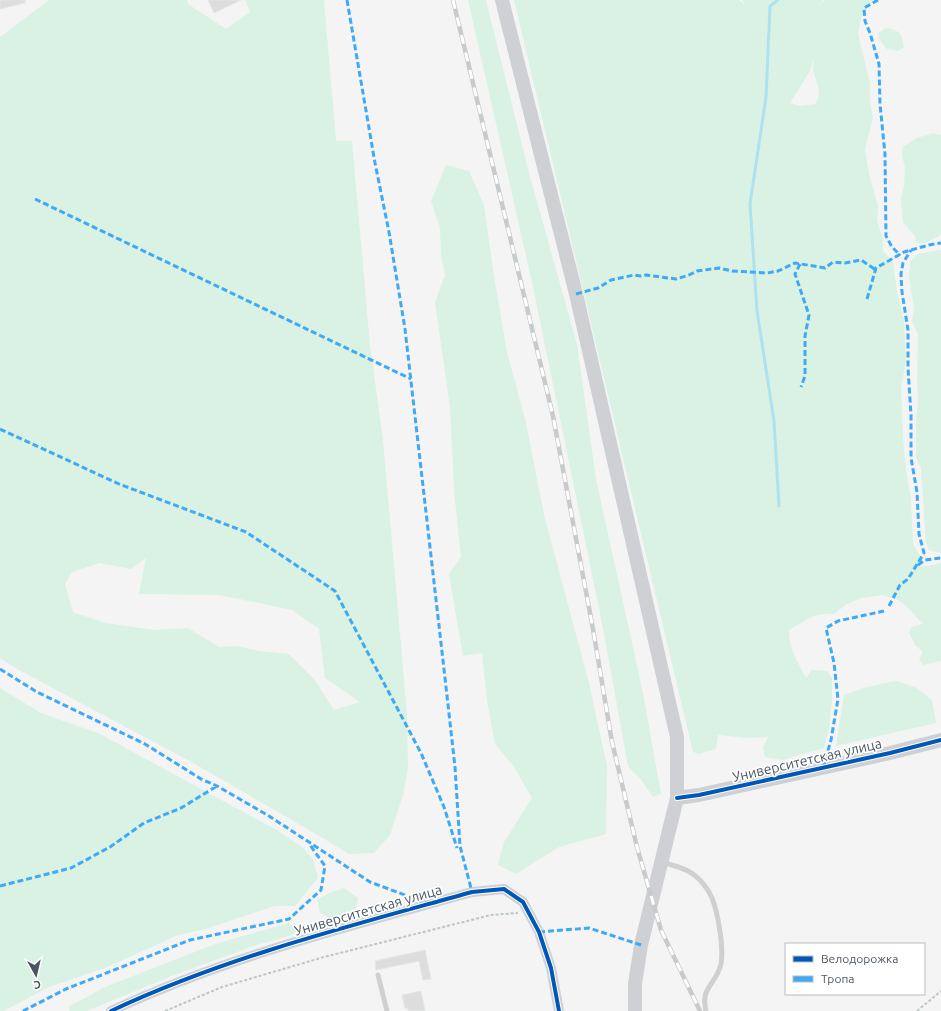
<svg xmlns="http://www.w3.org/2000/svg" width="941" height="1011" viewBox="0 0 941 1011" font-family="Ubuntu,sans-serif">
	<rect width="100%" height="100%" fill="#f4f4f4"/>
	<path fill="#d9f2e3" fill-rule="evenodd" d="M49 0H187L188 4 226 29 250 12 245 0H324L336 141H352L370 345 383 440 407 714 408 768 403 795 390 835 374 853 349 854 321 837 195 764 19 670 0 658V37ZM146 558 139 594 220 595 292 610 319 629 325 678 360 702 334 710 314 679 289 654 259 651 236 646 219 647 188 628 155 630 105 623 73 612 65 584 72 572 100 563 131 569Z
		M468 0H486L530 177 577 344 596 479 643 693 661 794 653 797 642 781 628 766 603 628 532 282Z
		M514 0H739L746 5 742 0H823L819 5 825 0H873L869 5 862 15 858 34 870 83V100L873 118 865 149 869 174 878 206 877 220 883 239V251L893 262 897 292 904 321 906 362 901 387 903 437 906 470 911 499 913 544 920 556V566H928L941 563V661L923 665 919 659 923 652 915 645 909 633 911 627 923 624 904 604 898 600 882 595 862 598 847 604 834 614H822L811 617 789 630C789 651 797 660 806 678L812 670 827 671 832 678V701L829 729 824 748 782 760 765 757 763 747 768 737 747 738 718 735 716 749 699 754 693 752ZM813 60C814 63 813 66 813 69 815 83 824 90 815 104L800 106 790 103 810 71Z
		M886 28C900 30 902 34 904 47L898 51 887 49 879 39 878 33Z
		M933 133 941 135V235L925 243H916L915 236 903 222 901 198 904 186 905 168 902 155 903 147 917 138Z
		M446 165 469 171 484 205 494 276 507 352 526 423 544 515 589 683 607 766 606 834 559 847 516 874 498 865 504 842 532 798 514 767 495 744 487 701 482 653 463 656 449 574 461 557 454 490 450 407 435 302 445 275 441 256 440 228 431 201Z
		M941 250V553L929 550 926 543 921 469 916 457V421L918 400 917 380 918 335 912 321 914 307 909 277 910 261 918 254Z
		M896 681 915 687 932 700 936 723 836 746 844 695 867 687Z
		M0 688 41 713 100 734 275 829 302 847 313 859 318 878 295 906H275L206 929 178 935 105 968 49 987 4 1011H0Z
		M344 888 358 898 356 908 349 917 335 920 320 913 317 900 329 893Z
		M289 923 298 930 292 935 256 945 172 976 87 1011H69L70 1006 105 987 215 944Z"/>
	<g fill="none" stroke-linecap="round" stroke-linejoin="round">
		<path stroke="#aee2f0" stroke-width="3" d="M778 0 770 6 766 97 750 204 757 311 774 421 779 506"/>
	</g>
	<path fill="#ddddde" stroke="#e5e6e7" d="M0 0H25V3L0 9Z
		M208 0H241L214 13Z
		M425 950 431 979 423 980 419 961 376 970 375 961Z
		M421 991 425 1011H408V1008L405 1009 402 995Z"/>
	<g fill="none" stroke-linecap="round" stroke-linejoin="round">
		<path stroke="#bcc7c4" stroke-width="2" stroke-dasharray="3 2" stroke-linecap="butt" d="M165 1011 222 987 324 957 491 915 518 913
			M917 1011 941 991"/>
		<path stroke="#ced0d2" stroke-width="5" d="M662 862C672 865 685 868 693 874 701 880 708 889 712 898 718 913 724 948 721 964 716 985 700 987 706 1011
			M378 975 387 1011"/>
		<path stroke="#ced0d2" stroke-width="10" d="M111 1011C226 957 350 926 472 892L504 889 523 902 539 932 551 968 559 1011"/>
		<path stroke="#ced0d4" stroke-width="14" d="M502 0 576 294 677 737V798L641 945 635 984V1011
			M677 798 699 795 890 753 941 740"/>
		<g stroke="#c9cacc" stroke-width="4.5">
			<path id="rail" d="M453 0 553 416 593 629 612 742 637 847 661 930 700 1011"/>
		</g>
		<use href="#rail" stroke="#fff" stroke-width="3" stroke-dasharray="9" stroke-linecap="butt"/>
		<path stroke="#3fa9f5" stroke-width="3" stroke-dasharray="6 3" stroke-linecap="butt" d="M347 0 375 163 389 232 405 329 445 678 455 767 460 846 472 892
			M878 0 864 8 865 21 870 33 879 64 880 104 885 154 886 236 892 247 900 255
			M35 199 411 379
			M800 264 795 274 809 315 805 336V376L801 387
			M576 294 598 288 611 280 634 275 641 276 646 275 676 279 689 275 697 271 719 268 732 271 767 273 778 271 795 263 825 268 833 262 845 263 861 260 876 270
			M867 299 876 268 904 252 929 245 941 243
			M0 429 119 484 246 532 335 591 421 753 444 807 457 848
			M918 565 925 560 941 558
			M889 606 900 585 908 579 924 553 919 534 917 492 911 458V415L908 368V330L902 292 901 274 903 263 911 250
			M0 669 37 692 145 744 201 779 217 786 269 816 370 882 429 904
			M823 768 831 740 838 699 834 663 826 628 838 621 884 611
			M0 886 71 868 110 847 144 823 181 808 217 786
			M539 932 589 928 641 945
			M23 1011 66 989 190 940 289 919 321 890 325 866 310 845"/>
		<g stroke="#fff" stroke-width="6">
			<path id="cycleway" d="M677 798 699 795 890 753 941 740
				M111 1011C226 957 350 926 472 892L504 889 523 902 539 932 551 968 559 1011"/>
		</g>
		<use href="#cycleway" stroke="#0057b8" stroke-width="4"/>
	</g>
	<g text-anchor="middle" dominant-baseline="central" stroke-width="3.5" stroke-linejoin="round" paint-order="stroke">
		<g font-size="14" fill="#4a5661" stroke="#fff">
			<text transform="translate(807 760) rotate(-13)">Университетская улица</text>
			<text transform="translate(368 910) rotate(-16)">Университетская улица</text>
		</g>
	</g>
	<rect x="785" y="943" width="140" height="52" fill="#ffffff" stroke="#b7bbc0"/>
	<rect x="793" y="956" width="20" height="6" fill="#0057b8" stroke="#b7bbc0"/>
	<text x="821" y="963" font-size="12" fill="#4a5661">Велодорожка</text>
	<rect x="793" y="976" width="20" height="6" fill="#3fa9f5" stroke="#b7bbc0"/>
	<text x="821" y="983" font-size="12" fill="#4a5661">Тропа</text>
	<g transform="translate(36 975) rotate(172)" stroke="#ffffff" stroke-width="3" paint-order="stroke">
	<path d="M0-3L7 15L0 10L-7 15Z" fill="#4a5661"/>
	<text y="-6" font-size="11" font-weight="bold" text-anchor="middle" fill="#4a5661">С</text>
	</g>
</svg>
